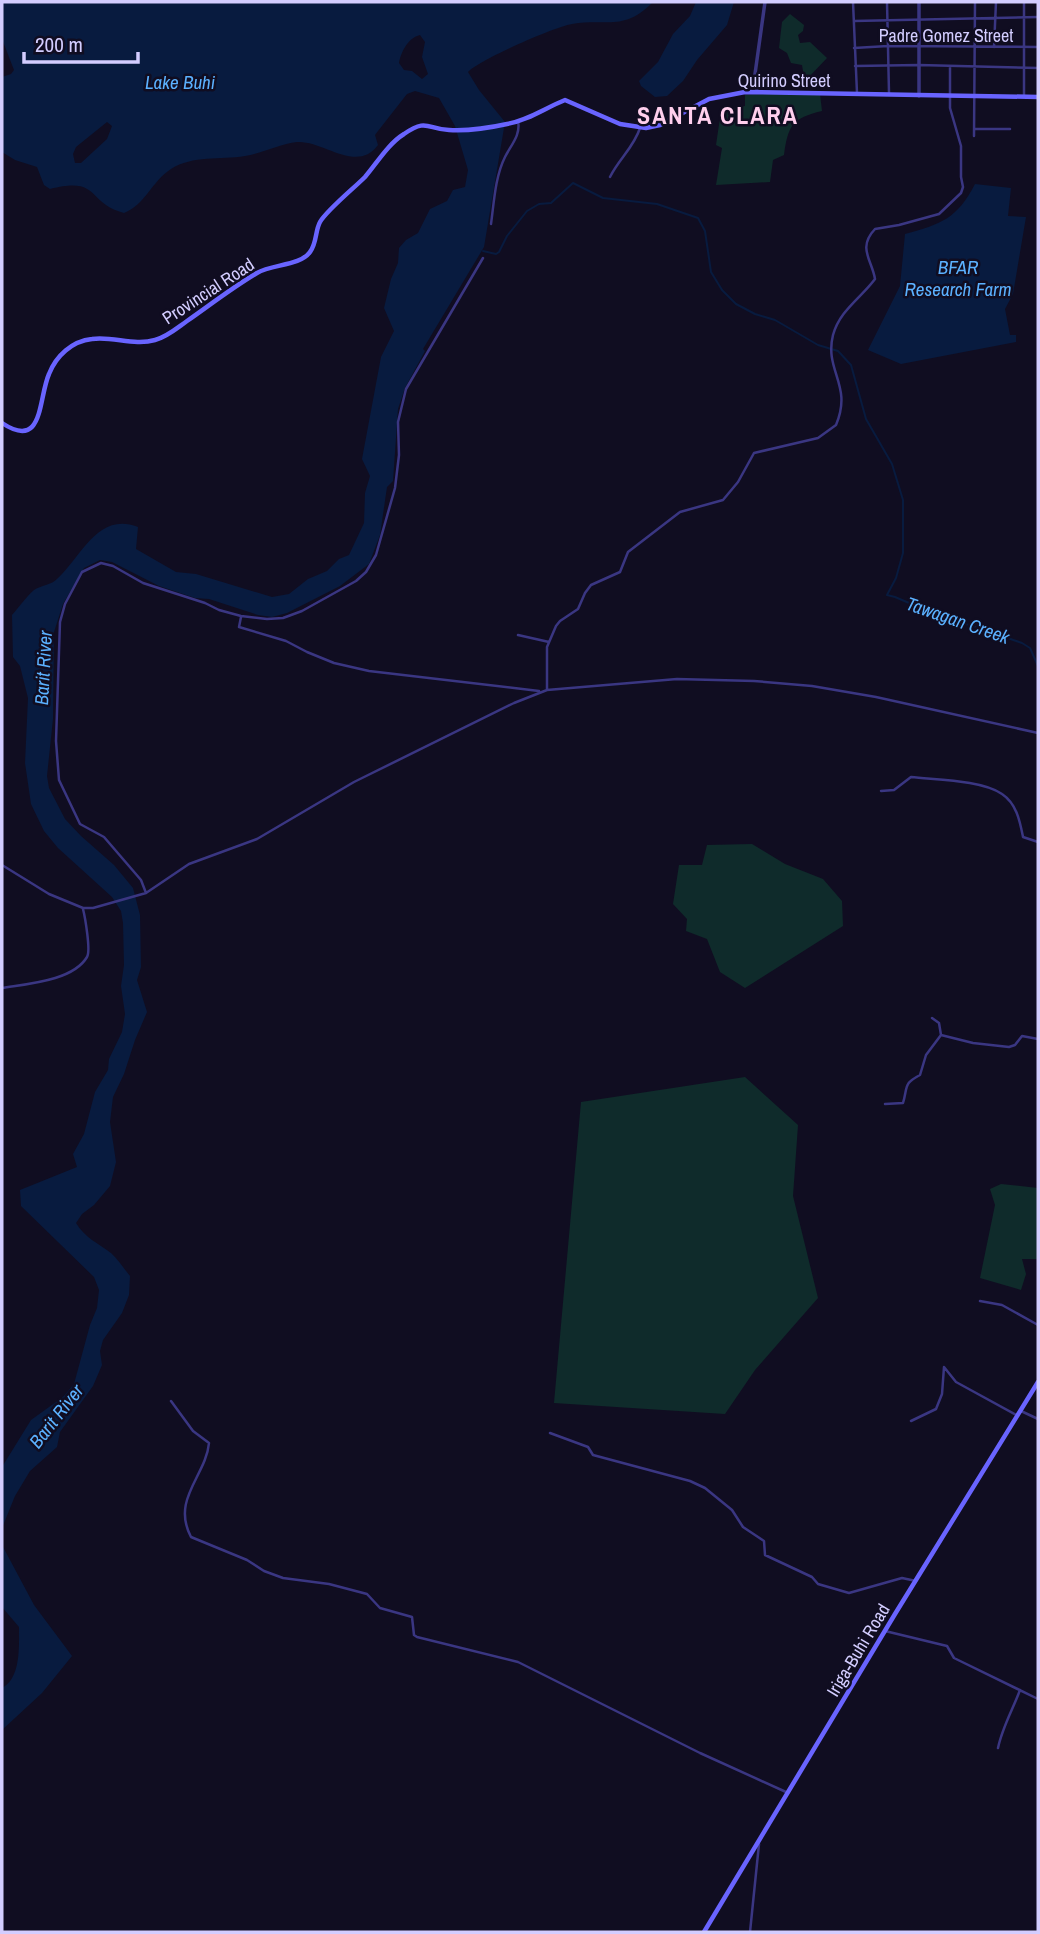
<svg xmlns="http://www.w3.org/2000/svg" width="1040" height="1934" viewBox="0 0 1040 1934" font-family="'Archivo Narrow',sans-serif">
	<rect width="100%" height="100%" fill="#100d21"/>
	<path fill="#0f2b2b" d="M790 14 804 25 803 31 798 35 800 43 810 42 827 58 807 79 804 77 802 65 791 63 787 53 779 48 782 22Z
		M785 93 820 94 822 111C792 118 788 126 784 155L773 160 770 182 716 185 722 148 716 145 721 111 745 106V95Z
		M752 844 785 864 823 879 842 901 843 926 745 988 720 972 707 939 686 931 687 919 673 904 679 865H702L707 845Z
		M745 1077 798 1125 793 1196 818 1298 755 1370 725 1414 554 1403 581 1102Z
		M1001 1184 1038 1188V1259H1022L1026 1274 1021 1290 980 1278 995 1205 990 1189Z"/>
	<path fill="#081b3f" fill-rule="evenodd" d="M2 2H653C624 32 606 18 572 24 554 27 479 60 468 72L479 90 505 122 484 247 423 349 425 351 405 388 398 409 393 481 387 487 380 535 369 564 340 586 287 613 272 617 258 615 209 599 195 598 159 586 112 562 100 560 84 568 63 604 54 632 53 719 47 776 49 788 65 819 81 836 114 865 133 888 140 915 141 967 137 980 147 1012 135 1040 124 1074 113 1097 110 1122 116 1162 110 1186 94 1205 82 1214 76 1223C85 1238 98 1243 111 1253 118 1259 124 1269 130 1276L129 1295 122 1313 103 1340 100 1351 102 1365 93 1386 60 1432 57 1447 30 1471 15 1496 2 1528V1467L31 1420 63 1397 74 1384 90 1325 97 1308 99 1290 94 1277 21 1206 20 1190 77 1167 73 1154 84 1134 95 1092 108 1070 109 1059 122 1032 125 1014 121 986 124 965 123 923 121 911 112 897 58 848 44 831 31 804 25 763 28 698 20 666 13 657 12 615C19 607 26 597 34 590 42 585 52 585 58 578 81 557 98 511 138 527L136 549 176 572 196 574 272 597 289 594 308 579 327 571 339 559 349 555 364 523 365 493 370 476 362 459 381 357 394 331 384 308 391 279 398 263 399 248 406 240 418 233 430 209 447 201 453 190 465 187 468 170 455 126 439 98 415 91 407 94 378 131 375 135 378 145C357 174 323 140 297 142 280 144 262 153 245 156 220 160 193 155 171 169 152 181 145 205 124 213 86 203 101 176 50 189L44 185 37 167 15 160 2 152V77L11 74 14 70 2 39ZM420 35 425 42 422 57 428 74 422 79 412 71 404 70 399 63C401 52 408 38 420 35ZM107 122 112 126 107 139 81 163H75L73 154 76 147Z
		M696 2H734L727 25 697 60 683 81 667 96 655 97 641 86 639 81 658 62 673 34 690 16Z
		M975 184 1011 188 1008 216 1026 217 1013 294 1005 309 1010 335H1016V342L901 364 868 350 900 286 905 234C941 224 957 219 975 184Z
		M2 1545 34 1605 72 1656 42 1693 2 1730V1688C21 1678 19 1646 19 1627L2 1607Z"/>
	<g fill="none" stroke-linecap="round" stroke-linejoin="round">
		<path stroke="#081b3f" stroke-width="2" d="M483 251 496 254 499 252 507 236 527 211 539 204 551 203 573 183 603 198 657 204 698 218 705 231 711 272 722 290 736 304 755 314 775 320 818 345 838 351 851 365 866 419 892 464 903 500V553L896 578 887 595 895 597 956 623 970 625 1022 643 1030 648 1038 666"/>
		<path stroke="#3a3682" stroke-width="2.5" d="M853 2 857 93
			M887 2 889 93
			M854 21 1038 17
			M994 47 996 2
			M854 48 888 46 1038 47
			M855 66 919 65 1038 68
			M1024 96V2
			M974 129H1010
			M974 136 975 2
			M610 177C619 159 634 147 640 128
			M491 224C494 203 495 177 505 157 511 145 521 135 518 121
			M241 617 239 627 286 641 307 652 334 663 369 671 539 691
			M518 635 549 642
			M547 690V647L556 626 560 621 578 609 585 593 591 585 620 572 628 552 680 512 723 500 738 482 754 453 818 438 836 425C853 385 824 371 833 335 840 310 861 298 875 279 872 260 857 248 875 229L899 225 939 214 961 193 963 187 961 177V146L950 108V66
			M881 791 894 790 911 777C936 780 982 780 1002 794 1017 804 1020 822 1023 837L1038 842
			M2 865 49 894 83 908H93L146 893 189 864 257 839 354 782 514 703 547 690 677 679 754 681 812 686 876 697 1038 733
			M146 893 141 880 104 837 80 824 59 780 56 741 60 622 65 604 82 572 101 563 113 566 143 583 205 603 219 610 241 616 267 619 283 618 302 611 356 581 366 572 376 555 395 488 399 455 398 422 406 389 483 258
			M2 988C26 984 73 981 87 957 91 951 85 917 83 909
			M932 1018 939 1023 941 1035 973 1043 1009 1047 1015 1045 1022 1036 1038 1039
			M885 1104 903 1103C908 1086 903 1084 920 1075L926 1055 941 1035
			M980 1301 1002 1305 1038 1325
			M171 1401 193 1431 209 1443C206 1476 171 1499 191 1537L247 1560 264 1571 283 1578 329 1584 367 1594 380 1608 412 1617 414 1635 417 1637 518 1662 700 1753 786 1792
			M1021 1411 1038 1419
			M911 1421 936 1409 942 1394 944 1367 956 1382 1018 1416
			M550 1433 588 1447 593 1455 690 1481 705 1488 732 1510 743 1527 764 1541 765 1555 812 1577 818 1584 849 1593 902 1578 916 1581
			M885 1631 947 1646 954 1658 1038 1699
			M998 1748C1002 1728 1013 1709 1020 1690
			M750 1932 759 1844"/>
		<path stroke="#3a3682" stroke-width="3.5" d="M919 2V96
			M757 92 755 74 765 2"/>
		<path stroke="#6964ff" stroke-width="4.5" d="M2 423C44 451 38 399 49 374 56 356 72 341 92 339 113 336 134 346 155 340 167 337 177 328 187 321 210 305 233 287 257 273 272 264 300 266 310 252 317 243 315 231 320 222 327 210 353 189 365 177 377 163 388 144 404 134 427 118 427 129 449 130 467 131 489 128 507 124 529 120 545 108 565 100L620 124 646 128 660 125 709 99 745 92 1038 97
			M704 1932 895 1614 1038 1382"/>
	</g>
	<g text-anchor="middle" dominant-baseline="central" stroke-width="5" stroke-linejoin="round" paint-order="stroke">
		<g font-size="18" fill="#d3cdff" stroke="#100d21">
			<text x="946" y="35">Padre Gomez Street</text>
			<text x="784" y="80">Quirino Street</text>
			<text transform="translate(208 291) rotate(-33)">Provincial Road</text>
			<text transform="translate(858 1650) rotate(-59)">Iriga-Buhi Road</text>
		</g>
		<g font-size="19" font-style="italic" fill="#5bb1ff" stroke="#100d21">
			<text x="180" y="82">Lake Buhi</text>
			<text x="958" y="267">BFAR<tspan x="958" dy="22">Research Farm</tspan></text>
			<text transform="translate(958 620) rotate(19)">Tawagan Creek</text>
			<text transform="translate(43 668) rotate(-87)">Barit River</text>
			<text transform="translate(56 1416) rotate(-52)">Barit River</text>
		</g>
		<g font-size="24" font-weight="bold" letter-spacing="2" fill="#ffcfed" stroke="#100d21">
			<text x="718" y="115">SANTA CLARA</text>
		</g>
	</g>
	<rect width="1040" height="1934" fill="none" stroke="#d3cdff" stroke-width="7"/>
	<path d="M24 52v10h114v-10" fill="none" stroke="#d3cdff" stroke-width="3.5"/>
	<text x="35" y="52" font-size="21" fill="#d3cdff" stroke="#100d21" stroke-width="5" paint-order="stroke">200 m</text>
</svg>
